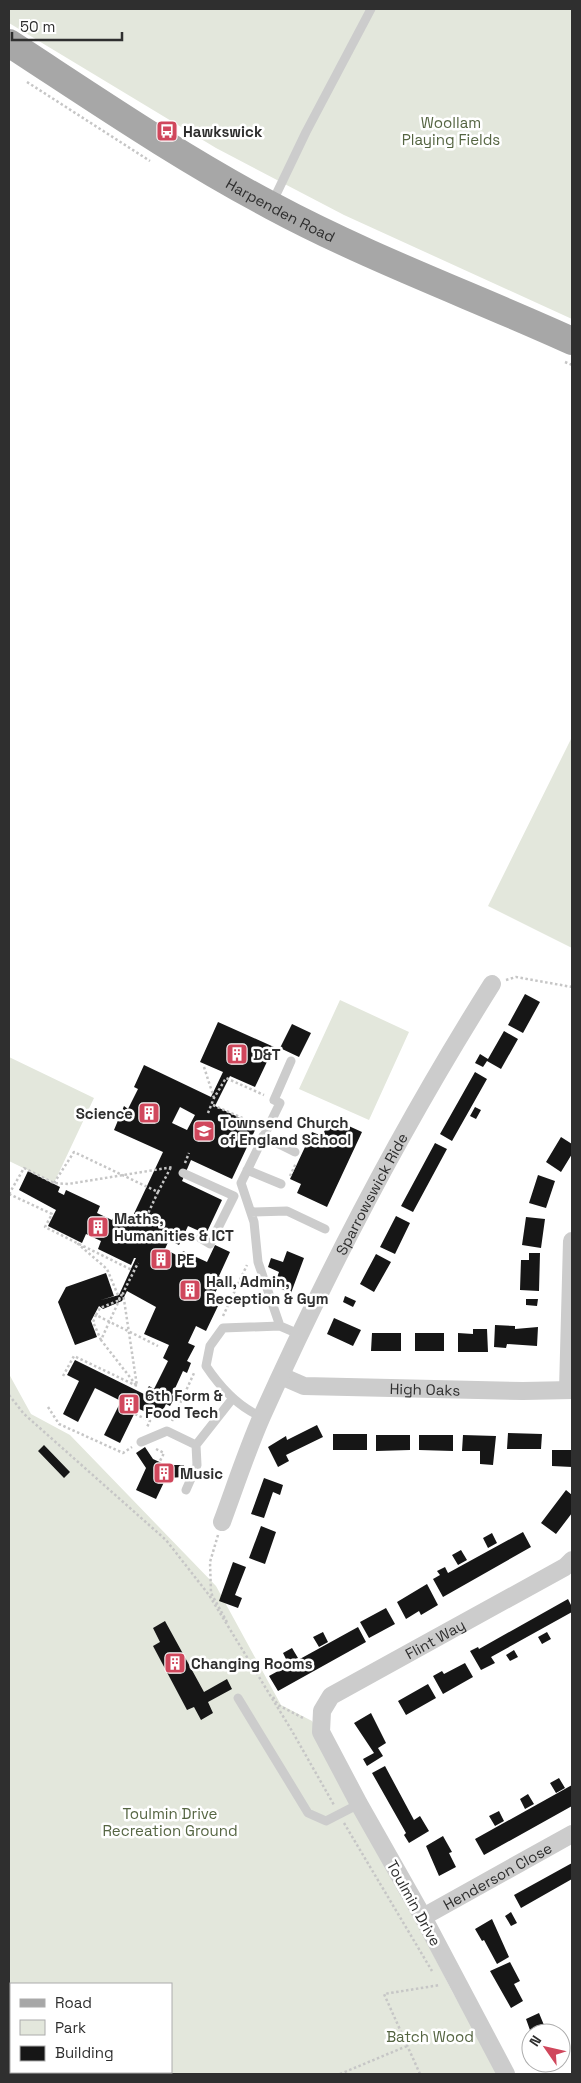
<svg xmlns="http://www.w3.org/2000/svg" width="581" height="2083" viewBox="0 0 581 2083" font-family="'Space Grotesk',sans-serif">
	<rect width="100%" height="100%" fill="#fff"/>
	<path fill="#e3e7dc" fill-rule="evenodd" d="M9 9H572V319L344 215 216 148 9 23Z
		M572 737V948L488 906Z
		M340 1000 409 1032 369 1120 299 1089Z
		M9 1057 94 1098 54 1183 9 1161Z
		M9 1374 31 1414 70 1435 216 1586 281 1705 312 1721 453 1993 499 2074H9ZM11 1984H171V2072H11Z"/>
	<path fill="#161616" fill-rule="evenodd" d="M525 994 540 1002 523 1033 508 1025Z
		M218 1022 274 1047 255 1087 230 1076 215 1106 257 1126 232 1179 191 1160 182 1181 222 1200 206 1234 188 1226 179 1245 169 1240 165 1249 180 1257 183 1251 207 1262 215 1245 230 1252 219 1276 222 1278 211 1302 218 1306 206 1331 196 1326 188 1343 195 1346 187 1361 191 1363 187 1373 183 1371 172 1395 175 1397 170 1406 166 1404 159 1418 137 1408 120 1443 104 1435 121 1401 95 1388 78 1422 63 1414 79 1381 67 1375 75 1360 144 1394 149 1386 154 1389 168 1361 163 1358 169 1345 144 1334 156 1307 127 1291 122 1301 103 1309 99 1306 91 1321 97 1337 75 1345 58 1302 66 1287 106 1273 114 1296 101 1300 119 1295 136 1258H134L131 1265 98 1249 101 1241 86 1234 82 1243 48 1226 56 1210 19 1190 28 1171 60 1187 58 1192 64 1195 66 1190 100 1206 97 1213 112 1220 116 1213 131 1220 163 1152 114 1130 124 1106 128 1109 138 1089 134 1087 144 1065 211 1097 223 1072 200 1062ZM180 1107 195 1115 187 1130 172 1123Z
		M292 1024 311 1033 299 1057 280 1048Z
		M504 1031 518 1039 501 1069 487 1061 483 1067 475 1063 480 1054 488 1059Z
		M475 1072 487 1079 452 1141 440 1134Z
		M475 1107 481 1110 476 1119 470 1116Z
		M331 1118 362 1132 327 1207 297 1193 301 1184 290 1179 312 1132 322 1136Z
		M561 1137 572 1144V1154L561 1172 546 1162Z
		M435 1143 447 1149 413 1212 401 1206Z
		M538 1175 555 1181 546 1208 529 1203Z
		M396 1216 410 1223 395 1254 380 1247Z
		M526 1217 545 1219 541 1248 522 1245Z
		M287 1251 304 1258 291 1293 274 1286 279 1272 268 1267 271 1258 283 1262Z
		M529 1253H540L539 1291 520 1290 521 1260H529Z
		M376 1254 391 1262 374 1292 360 1284Z
		M345 1296 356 1301 353 1307 343 1302Z
		M526 1299H538L537 1306 526 1305Z
		M334 1318 361 1330 353 1346 327 1334Z
		M495 1325 515 1326V1329L538 1327 537 1346 507 1344 506 1348 494 1347Z
		M473 1329H487L488 1352H458V1333L473 1334Z
		M372 1333H401V1351H371Z
		M415 1333H444V1351H415Z
		M317 1425 323 1437 286 1455 289 1461 278 1467 268 1447 286 1436 287 1440Z
		M508 1433 542 1434 541 1449H507Z
		M333 1434H367V1450H333Z
		M376 1435H410V1450L376 1451Z
		M419 1435H453V1451L419 1450Z
		M463 1435 496 1436 493 1465 480 1464V1451H462Z
		M44 1445 70 1472 64 1478 38 1451Z
		M145 1447 153 1459 166 1465H184L185 1477 166 1478 156 1499 136 1490 146 1468 136 1453Z
		M552 1450H572V1467L552 1466Z
		M264 1478 283 1485 280 1495 273 1492 264 1518 251 1514Z
		M566 1490 572 1495V1513L556 1534 541 1523Z
		M261 1526 276 1532 265 1564 249 1558Z
		M523 1532 531 1547 443 1597 433 1579 440 1575 437 1571 445 1567 448 1573Z
		M492 1533 497 1543 488 1548 483 1538Z
		M461 1550 467 1560 458 1565 452 1555Z
		M233 1562 246 1567 235 1595 242 1598 238 1608 219 1601Z
		M427 1584 438 1605 421 1615 419 1611 406 1619 397 1602Z
		M568 1599 572 1607V1612L491 1657 495 1663 481 1670 470 1651 478 1647 479 1649Z
		M386 1608 395 1624 369 1638 360 1622Z
		M165 1621 204 1692 227 1679 232 1689 208 1702 213 1713 201 1720 194 1707 187 1710 153 1646 160 1642 153 1628Z
		M358 1627 366 1642 278 1691 269 1676Z
		M323 1632 328 1642 319 1647 313 1637Z
		M547 1632 551 1639 542 1644 538 1637Z
		M292 1648 298 1658 288 1663 283 1653Z
		M514 1650 518 1657 510 1661 506 1655Z
		M465 1663 473 1677 443 1694 433 1676 442 1671 444 1674Z
		M428 1684 436 1698 406 1715 398 1701Z
		M371 1713 386 1743 378 1748 383 1756 367 1766 363 1759 374 1753 354 1723Z
		M385 1766 414 1820 420 1816 429 1831 409 1843 404 1835 406 1833 372 1773Z
		M559 1778 565 1788 556 1793 550 1783Z
		M572 1785V1806L484 1855 475 1839Z
		M528 1794 534 1804 525 1809 520 1799Z
		M499 1811 504 1821 495 1826 489 1816Z
		M443 1836 452 1852 449 1853 456 1867 439 1876 426 1846Z
		M572 1863V1879L521 1908 514 1895Z
		M511 1912 517 1923 511 1926 505 1916Z
		M492 1919 509 1957 497 1964 484 1940 482 1941 475 1929Z
		M510 1962 520 1981 514 1984 523 2001 511 2008 490 1971Z
		M539 2013 546 2030 548 2029 549 2033H531L526 2019Z"/>
	<g fill="none" stroke-linecap="round" stroke-linejoin="round">
		<path stroke="#c6c6c6" stroke-width="2.5" stroke-dasharray="2.5 2.5" stroke-linecap="butt" d="M27 82 150 161
			M565 362 572 365
			M506 980 516 977 572 987
			M204 1067 214 1098
			M213 1105 256 1124
			M208 1113 214 1098 226 1078 264 1095
			M304 1144 307 1138
			M185 1163 189 1153
			M290 1176 296 1163
			M54 1183 74 1152 158 1192 144 1222
			M158 1192 171 1167
			M9 1194 24 1168 54 1183 68 1184 173 1167
			M9 1194 52 1214 45 1227 77 1243
			M122 1294 101 1340 136 1385
			M96 1315 100 1308 120 1300 107 1269 77 1243 134 1271
			M223 1316 247 1265
			M101 1340 93 1322 96 1315 158 1346
			M63 1376 74 1356 137 1386 123 1293 138 1263
			M9 1395 24 1414 166 1540 209 1595 292 1731 334 1805
			M48 1407 59 1424 123 1453 132 1447
			M135 1414 150 1421 147 1427
			M172 1421 195 1371
			M156 1449 164 1453 160 1461
			M218 1535 210 1562 211 1593 227 1622
			M273 1697 278 1705 305 1719
			M344 1823 432 1971
			M340 2074 407 2046
			M420 2074 384 1994 440 1985"/>
		<path stroke="#ccc" stroke-width="9" d="M272 203 306 132 371 9
			M263 1136 295 1152
			M247 1170 281 1184
			M183 1173 234 1196 210 1244 200 1238
			M251 1212 287 1211 325 1229
			M280 1326 258 1262 254 1222 241 1183 280 1103 274 1100 291 1061
			M262 1417C238 1407 220 1387 206 1366L210 1346 223 1328 280 1326 301 1335
			M141 1442 167 1431 196 1445 197 1465 186 1490
			M196 1445 233 1398
			M238 1698 308 1813 326 1821 359 1804"/>
		<g stroke="#ccc" stroke-width="18">
			<path id="s1" d="M281 1376 304 1386 523 1391 572 1390"/>
			<path d="M568 1390 572 1241"/>
			<path id="s2" d="M222 1522C235 1487 247 1450 262 1416 329 1267 405 1122 492 984"/>
			<path id="s3" d="M423 1917 572 1834"/>
			<path id="s4" d="M506 2074 423 1917 359 1804 321 1732 322 1711 331 1696 565 1567 572 1560"/>
		</g>
		<path stroke="#a7a7a7" stroke-width="28" id="s5" d="M9 43C95 99 181 158 272 206 369 258 473 296 572 341"/>
	</g>
	<defs>
		<g id="bus-square" transform="scale(1.125)"><rect x="-9" y="-9" width="18" height="18" rx="4" fill="#d0475c" stroke="#fff"/><path d="M-5-6H5V4H4V6H2V4H-2V6H-4V4H-5ZM-3.5-4V0h7V-4ZM-3.5 1.2v1.5H-2V1.2ZM2 1.2v1.5H3.5V1.2Z" fill="#fff"/></g>
		<g id="building-square" transform="scale(1.125)"><rect x="-9" y="-9" width="18" height="18" rx="4" fill="#d0475c" stroke="#fff"/><path d="M-4-6H4V6H1V3H-1V6H-4ZM-2.5-4.3h1.7v1.8h-1.7ZM.8-4.3h1.7v1.8H.8ZM-2.5-1h1.7V.8h-1.7ZM.8-1h1.7V.8H.8Z" fill="#fff"/></g>
		<g id="school-square" transform="scale(1.125)"><rect x="-9" y="-9" width="18" height="18" rx="4" fill="#d0475c" stroke="#fff"/><path d="M0-5L7-2L0 1L-7-2ZM-4 1L0 2.5L4 1V4Q0 6-4 4Z" fill="#fff"/></g>
	</defs>
	<g fill-rule="evenodd">
		<use href="#bus-square" x="167" y="131"/>
		<use href="#building-square" x="237" y="1054"/>
		<use href="#building-square" x="149" y="1113"/>
		<use href="#school-square" x="204" y="1131"/>
		<use href="#building-square" x="98" y="1227"/>
		<use href="#building-square" x="161" y="1259"/>
		<use href="#building-square" x="190" y="1290"/>
		<use href="#building-square" x="129" y="1404"/>
		<use href="#building-square" x="164" y="1473"/>
		<use href="#building-square" x="175" y="1663"/>
	</g>
	<g text-anchor="middle" dominant-baseline="central" stroke-width="5" stroke-linejoin="round" paint-order="stroke">
		<g font-size="15" fill="#556542" stroke="#fff">
			<text x="451" y="122">Woollam<tspan x="451" dy="17">Playing Fields</tspan></text>
			<text x="170" y="1813">Toulmin Drive<tspan x="170" dy="17">Recreation Ground</tspan></text>
			<text x="430" y="2036">Batch Wood</text>
		</g>
		<g font-size="15" font-weight="bold" fill="#2f2f2f" stroke="#fff" text-anchor="start">
			<text x="183" y="131">Hawkswick</text>
			<text x="253" y="1054">D&amp;T</text>
			<text x="133" y="1113" text-anchor="end">Science</text>
			<text x="220" y="1122">Townsend Church<tspan x="220" dy="17">of England School</tspan></text>
			<text x="114" y="1218">Maths,<tspan x="114" dy="17">Humanities &amp; ICT</tspan></text>
			<text x="177" y="1259">PE</text>
			<text x="206" y="1281">Hall, Admin,<tspan x="206" dy="17">Reception &amp; Gym</tspan></text>
			<text x="145" y="1395">6th Form &amp;<tspan x="145" dy="17">Food Tech</tspan></text>
			<text x="180" y="1473">Music</text>
			<text x="191" y="1663">Changing Rooms</text>
		</g>
		<g font-size="15" fill="#2f2f2f" stroke="#fff">
			<text stroke="none"><textPath href="#s5" startOffset="319">Harpenden Road</textPath></text>
			<text stroke="none"><textPath href="#s2" startOffset="361">Sparrowswick Ride</textPath></text>
			<text stroke="none"><textPath href="#s1" startOffset="146">High Oaks</textPath></text>
			<text stroke="none"><textPath href="#s4" startOffset="546">Flint Way</textPath></text>
			<text stroke="none"><textPath href="#s3" startOffset="85">Henderson Close</textPath></text>
			<text transform="translate(414 1903) rotate(61)">Toulmin Drive</text>
		</g>
	</g>
	<rect width="581" height="2083" fill="none" stroke="#2f2f2f" stroke-width="20"/>
	<rect x="10" y="1983" width="162" height="90" fill="#ffffff" stroke="#acacac"/>
	<rect x="20" y="1999" width="25" height="8" fill="#a7a7a7" stroke="#acacac"/>
	<text x="55" y="2008" font-size="15" fill="#2f2f2f">Road</text>
	<rect x="20" y="2020" width="25" height="15" fill="#e3e7dc" stroke="#acacac"/>
	<text x="55" y="2033" font-size="15" fill="#2f2f2f">Park</text>
	<rect x="20" y="2046" width="25" height="15" fill="#161616" stroke="#acacac"/>
	<text x="55" y="2058" font-size="15" fill="#2f2f2f">Building</text>
	<g transform="translate(546 2048) rotate(304)"><circle r="24" fill="#ffffff" stroke="#acacac"/>
	<path d="M0-4L9 19L0 12L-9 19Z" fill="#d0475c"/>
	<text y="-8" font-size="14" font-weight="bold" text-anchor="middle" fill="#2f2f2f">N</text>
	</g>
	<path d="M12 32v8h110v-8" fill="none" stroke="#2f2f2f" stroke-width="2.5"/>
	<text x="20" y="32" font-size="15" fill="#2f2f2f" stroke="#ffffff" stroke-width="4" paint-order="stroke">50 m</text>
</svg>
